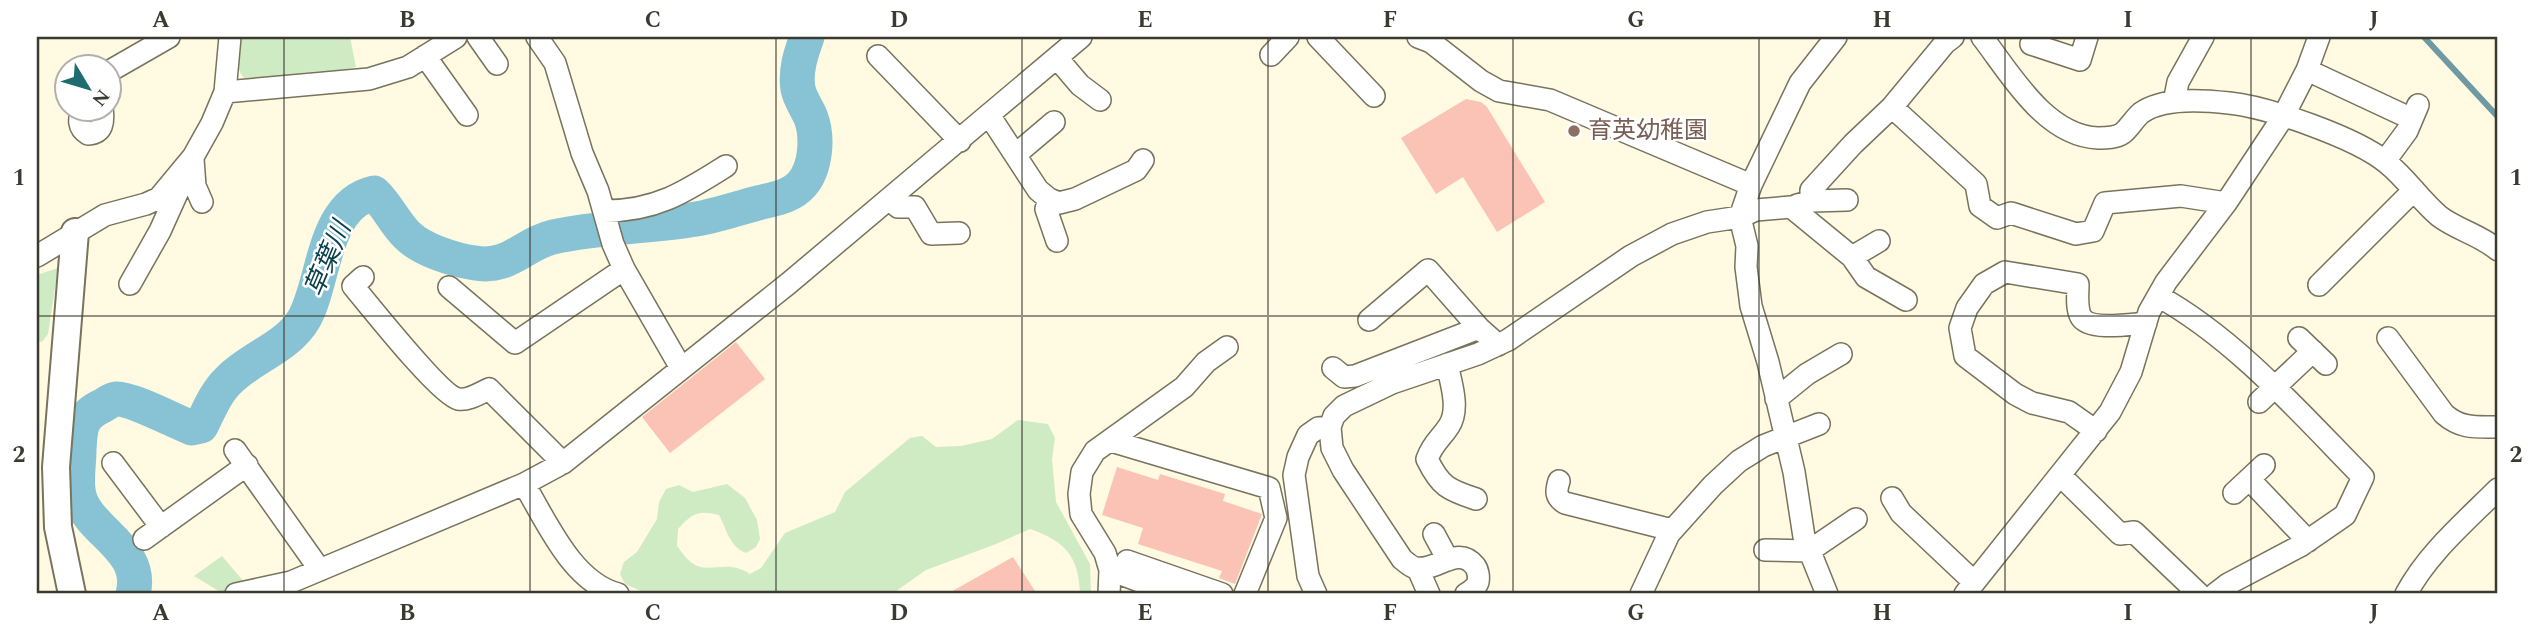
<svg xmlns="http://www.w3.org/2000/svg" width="2535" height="631" viewBox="0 0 2535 631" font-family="Spectral,'Noto Sans JP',serif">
	<rect width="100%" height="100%" fill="#fffae1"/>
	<path fill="#ceebc3" d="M240 37H350L356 67C338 72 320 70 302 73 261 80 229 99 240 37Z
		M58 268 48 334 42 342 37 341V275Z
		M1018 420 1048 424 1055 438 1052 459 1056 502 1090 564 1091 594H1080C1079 556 1065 541 1030 529L996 544 926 570 892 594H648L625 584 620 574 624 562 637 552 657 519 659 502 666 489 679 485 693 492 727 484 745 498 757 520 760 539 756 547 746 553C729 546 727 530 719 515 698 510 693 513 678 529L677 546C681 551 686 559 692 563 708 575 727 558 750 574L761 568 785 533 835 512 845 492 910 438 922 436 936 447 961 446 992 439Z
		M222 556 245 583 222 593 194 576Z"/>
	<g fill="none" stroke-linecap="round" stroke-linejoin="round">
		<path stroke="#709aa3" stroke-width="6" d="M2424 37 2498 117"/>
		<path stroke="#87c3d4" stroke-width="35" d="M133 594C144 552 97 535 82 504 74 488 79 467 79 450 80 429 80 416 102 406 106 404 112 399 116 399 131 398 176 422 192 428L201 426C209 410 216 392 229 380 251 357 287 348 304 319 325 282 322 205 374 193 387 205 394 222 407 235 422 250 454 260 475 263 510 269 523 244 553 237 602 226 653 227 702 218 721 214 739 208 758 203 773 199 791 197 802 184 816 168 818 137 811 118 807 108 800 99 798 89 795 71 801 53 807 37"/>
	</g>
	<path fill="#fac3b6" d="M1466 99 1481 102 1487 107 1545 202 1497 232 1463 177 1436 194 1401 138Z
		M736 342 765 379 670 453 642 417Z
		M1117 467 1158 480 1160 474 1225 494 1223 501 1262 514 1235 584 1219 578 1222 571 1138 544 1143 528 1102 515Z
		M1013 557 1037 594H947Z"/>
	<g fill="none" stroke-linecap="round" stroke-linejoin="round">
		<g stroke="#77735d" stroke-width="24">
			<path id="minor" d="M478 37 497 64
				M537 37 555 63 582 153 598 191 613 244 624 269 681 368
				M1318 37 1374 96
				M1418 37 1431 42 1481 81 1499 91 1550 100 1751 185
				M1982 37C2010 73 2045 136 2098 138 2106 138 2116 138 2123 133 2130 127 2134 119 2141 113 2163 97 2203 100 2229 103 2268 107 2357 138 2387 163 2406 178 2420 200 2439 216 2457 230 2479 234 2498 250
				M2031 44 2080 60 2087 37
				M1271 55 1288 37
				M425 56 467 115
				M878 56 960 141
				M1057 58 1080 85 1100 100
				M2307 70 2412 119
				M108 72 169 37
				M225 92 369 79 408 67 456 37
				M2174 102 2178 82 2203 37
				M1892 107 1976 184 1980 206 1997 218 2011 213 2076 234 2093 231 2105 203 2181 196 2226 203
				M83 108C78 119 78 128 88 134 103 133 104 122 102 108
				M989 115 1038 190 1049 199 1059 203 1075 199 1136 170 1143 160
				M1015 155 1054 122
				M193 159 195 186 202 202
				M2385 161 2407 131 2418 105
				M890 199 898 207H915L931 234 959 233
				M1049 199 1046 209 1057 241
				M1811 201V190L1853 144 1892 107 1945 43 1953 37
				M1797 205 1811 201 1847 200
				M605 211C656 211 685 192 726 166
				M37 256 105 215 146 204 159 198 193 157 212 123 225 92 230 37
				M1852 257 1879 241
				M363 277 353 286C369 305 440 395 458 399 468 401 480 393 489 389L563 463
				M130 284 160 231 183 180
				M2319 285 2414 190
				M449 287 515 343 624 269
				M2158 296C2236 339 2301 414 2363 477L2345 515 2300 546 2228 584 2215 594
				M1369 320 1428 270 1479 328 1498 345
				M2299 338 2326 364
				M2388 338 2444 414C2461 429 2476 427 2498 427
				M1447 364C1451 383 1460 409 1449 426 1440 440 1434 441 1427 459 1440 486 1448 490 1476 499
				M1333 368 1344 377 1355 376 1479 328
				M1776 399 1807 374 1841 354
				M2259 402 2313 351
				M2096 431 2069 412 2032 403 2015 394 1965 356 1960 328 1967 308 1984 284 2005 272 2078 284C2078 294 2076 308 2081 317 2090 331 2131 324 2146 323
				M1111 441 1269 488 1276 518 1245 594
				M235 450 320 570
				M113 463 161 527
				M2061 476 2120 534 2134 532 2199 594
				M2249 479 2308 541
				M1559 481C1556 491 1555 497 1565 503L1672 530
				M524 484C547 522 572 582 618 594
				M2234 493 2264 465
				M1892 498 1901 513 1974 582
				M1434 534 1448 560
				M144 539 247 465
				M1765 550 1809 551 1856 519
				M1127 561 1222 594
				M1418 569 1429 594
				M1110 570 1174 594
				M236 594 291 582 524 484 563 463 789 283 1081 37
				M1109 594 1110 570 1105 553 1081 514 1079 494 1082 472 1095 451 1184 387 1206 362 1227 347
				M1316 594 1308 576 1294 475 1298 457 1308 435 1318 428 1330 427
				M1466 594C1471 591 1476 588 1478 582 1479 577 1478 570 1475 566 1458 544 1436 572 1416 568 1411 567 1407 563 1402 559L1343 470 1332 448 1330 427 1334 416 1344 406 1392 383 1478 354 1508 340 1631 256 1672 234 1707 222 1740 217 1756 210 1791 207 1852 257 1866 277 1906 300
				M1641 594 1669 534 1713 485 1739 461 1763 446 1819 424
				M1827 594 1804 537 1794 472 1768 362 1751 306 1746 267 1747 246 1740 217 1751 185 1800 83 1836 37
				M1965 594 2110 412 2131 372 2149 312 2166 282 2226 203 2283 117 2307 70 2319 37
				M2406 594C2428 553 2465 522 2498 489"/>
		</g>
		<g stroke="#77735d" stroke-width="30">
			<path id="tertiary" d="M72 594 58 527 56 467 75 232"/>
		</g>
		<use href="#minor" stroke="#fff" stroke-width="21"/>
		<use href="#tertiary" stroke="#fff" stroke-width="26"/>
	</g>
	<path fill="none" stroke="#3b3a30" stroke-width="2" stroke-opacity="0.55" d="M284 37V594M530 37V594M776 37V594M1022 37V594M1268 37V594M1513 37V594M1759 37V594M2005 37V594M2251 37V594M37 316H2498"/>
	<circle fill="#8d6e63" stroke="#fff" stroke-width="2.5" cx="1574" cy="131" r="7"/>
	<g text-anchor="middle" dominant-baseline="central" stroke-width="5" stroke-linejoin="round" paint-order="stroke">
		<g font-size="24" fill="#785e54" stroke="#fff" text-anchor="start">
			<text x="1588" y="131">育英幼稚園</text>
		</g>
		<g font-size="26" font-style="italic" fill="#09404d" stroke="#fff">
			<text transform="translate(328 259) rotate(-67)">草葉川</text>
		</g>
	</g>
	<rect width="2535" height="631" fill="none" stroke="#ffffff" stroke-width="77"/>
	<g transform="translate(88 88) rotate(128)"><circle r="33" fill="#ffffff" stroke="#b1b0ac" stroke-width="2"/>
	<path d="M0-5L12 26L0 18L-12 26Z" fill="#1f6b6f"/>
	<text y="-10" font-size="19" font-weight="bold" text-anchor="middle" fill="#3b3a30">N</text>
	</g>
	<rect x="38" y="38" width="2458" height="554" fill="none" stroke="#3b3a30" stroke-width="2.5"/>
	<g font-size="23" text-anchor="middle" font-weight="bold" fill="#3b3a30">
		<text x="161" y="27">A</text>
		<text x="407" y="27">B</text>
		<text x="653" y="27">C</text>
		<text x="899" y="27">D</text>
		<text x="1145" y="27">E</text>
		<text x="1390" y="27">F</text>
		<text x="1636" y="27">G</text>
		<text x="1882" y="27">H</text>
		<text x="2128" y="27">I</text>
		<text x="2374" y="27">J</text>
		<text x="19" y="185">1</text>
		<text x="2516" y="185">1</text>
		<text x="19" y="462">2</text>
		<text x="2516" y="462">2</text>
		<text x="161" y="620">A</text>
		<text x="407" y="620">B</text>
		<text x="653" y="620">C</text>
		<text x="899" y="620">D</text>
		<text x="1145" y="620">E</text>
		<text x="1390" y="620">F</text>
		<text x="1636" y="620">G</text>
		<text x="1882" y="620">H</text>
		<text x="2128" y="620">I</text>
		<text x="2374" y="620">J</text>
	</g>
</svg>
